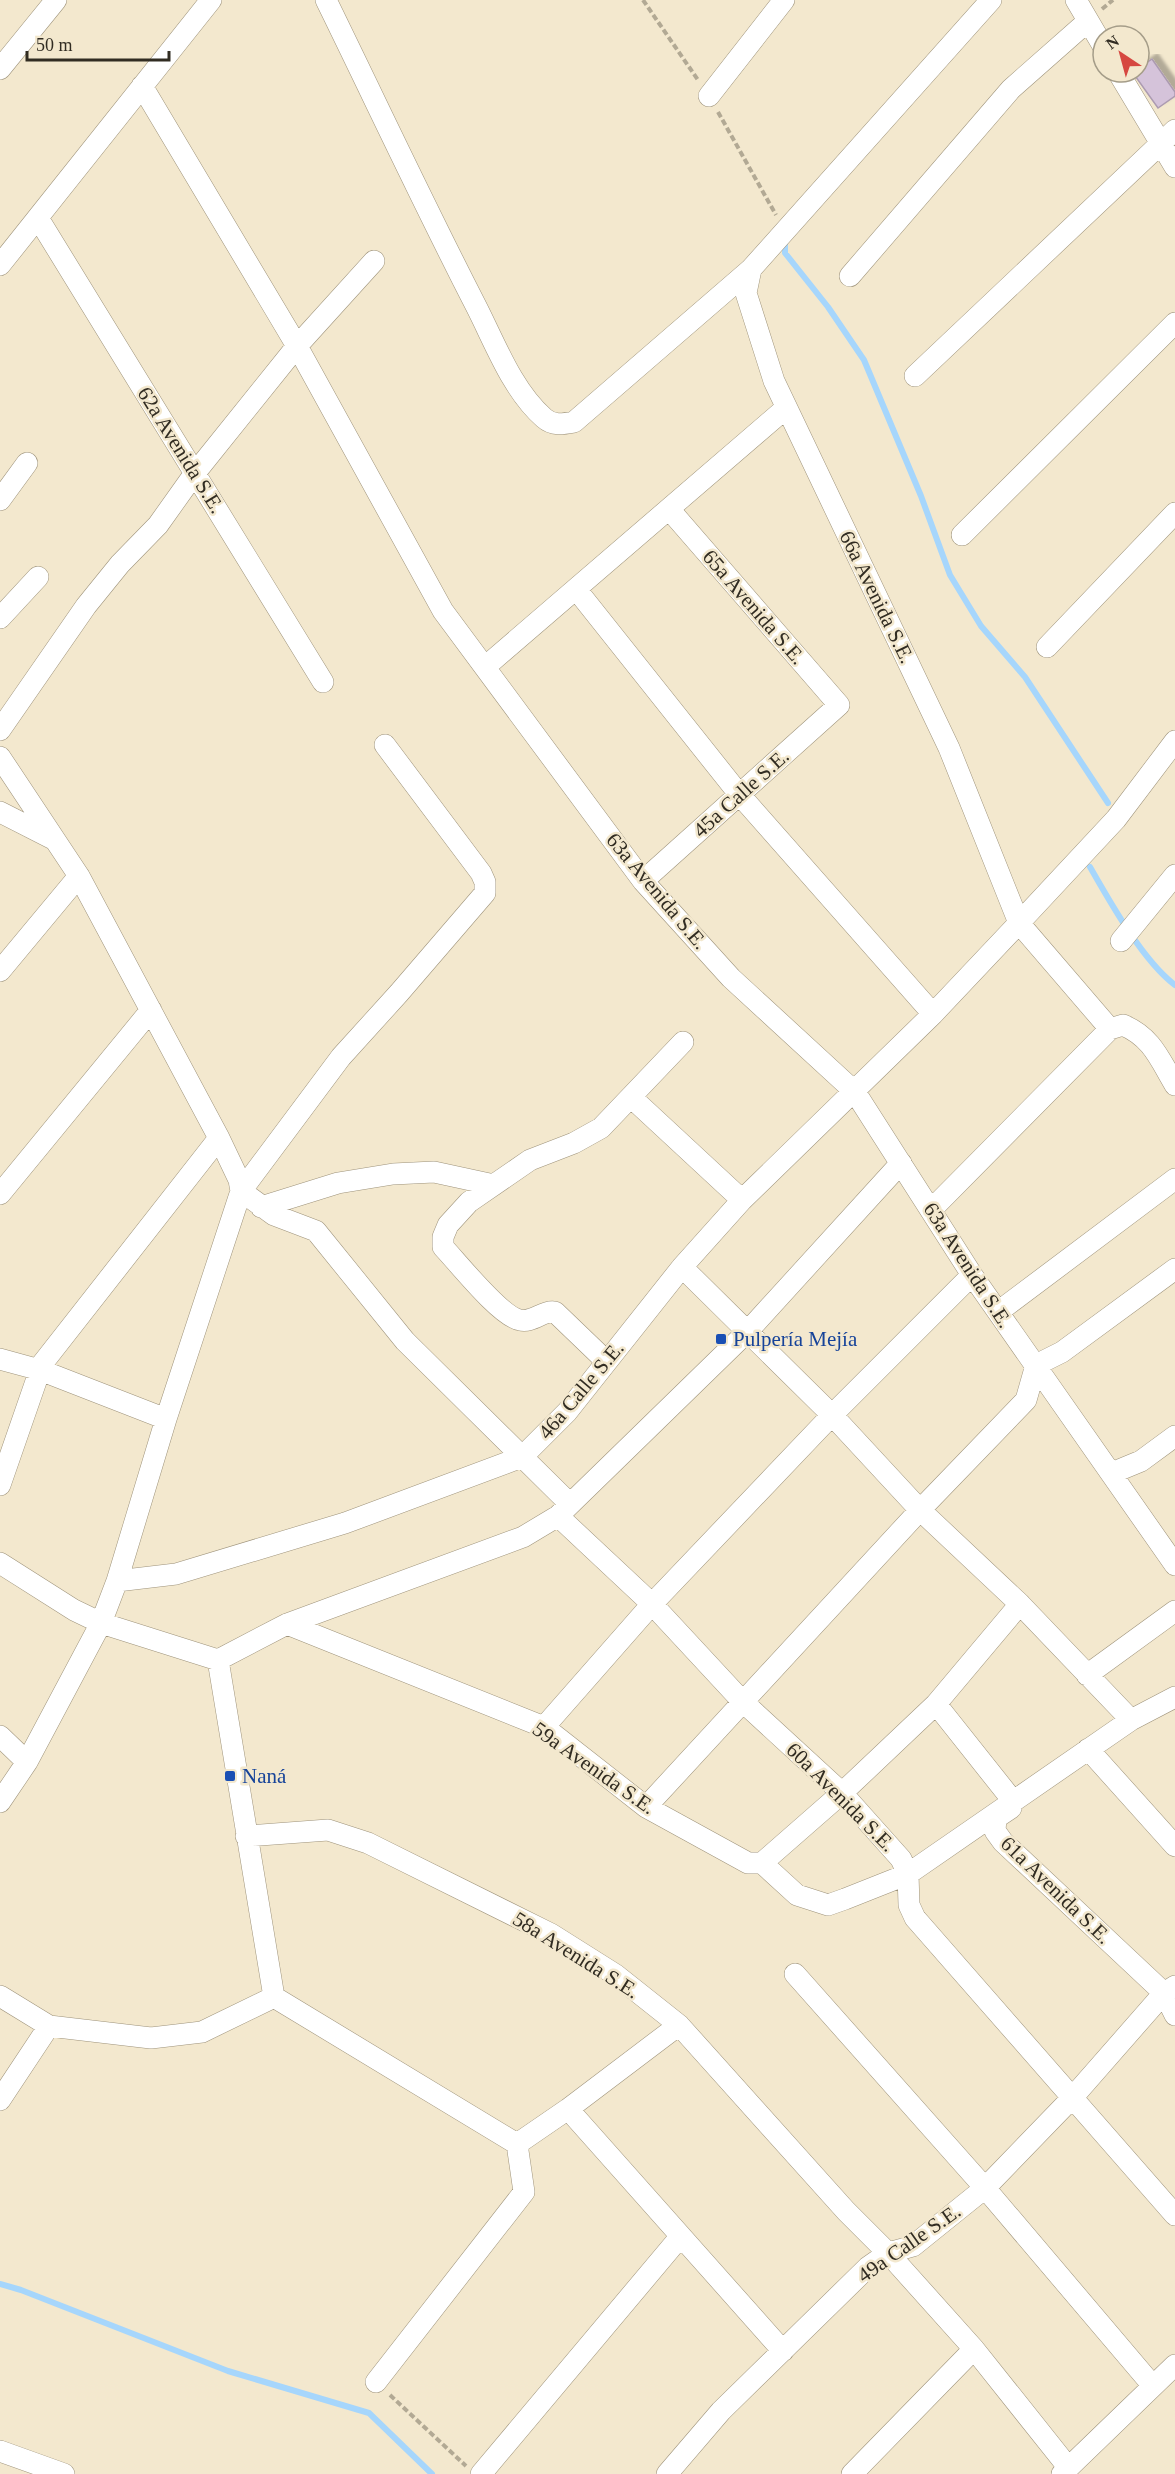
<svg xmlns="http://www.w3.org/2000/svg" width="1175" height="2474" viewBox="0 0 1175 2474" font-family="'Times New Roman',serif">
	<defs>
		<filter id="shadow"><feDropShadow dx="5.5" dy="-5.5" stdDeviation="1.5" flood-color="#0004"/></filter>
	</defs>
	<rect width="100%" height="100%" fill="#f3e8ce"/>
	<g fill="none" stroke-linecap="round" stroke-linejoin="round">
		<path stroke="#a6d6fc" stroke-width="6" d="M785 241V253L828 307 864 360 921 496 950 575 981 626 1025 677 1108 803
			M1090 867C1110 902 1143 961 1175 985
			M0 2284 21 2290 228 2371 369 2413 432 2474"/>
	</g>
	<path fill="#d5c3da" stroke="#ac9bb1" stroke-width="1.5" filter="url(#shadow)" d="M1152 59 1175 92V96L1158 108 1133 73 1139 72V68Z"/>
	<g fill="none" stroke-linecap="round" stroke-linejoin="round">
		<g stroke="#9e937b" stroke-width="22">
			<path id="minor" d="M326 0C376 102 424 205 476 306 495 343 512 390 544 418 553 426 563 424 574 422L751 269 991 0
				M1076 0 1103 46
				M0 69 56 0
				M1118 72 1175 167
				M142 86 297 346 443 611 643 881 731 978 855 1092 972 1275 1175 1565
				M709 96 784 0
				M38 218 323 682
				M0 265 211 0
				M751 269 746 293 774 381 949 748 1019 923 1110 1029
				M850 276 1011 89 1088 21
				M915 376 1175 130
				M0 500 27 463
				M962 535 1175 323
				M576 589 739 794 933 1014
				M0 618 38 577
				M1047 647 1175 513
				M485 667 786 408
				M0 730 86 606 120 564 158 525 195 473 297 346 374 261
				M0 757 79 876 219 1138 239 1180 241 1191 274 1215 316 1231 405 1341 570 1504
				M0 812 53 839
				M643 881 839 705 669 509
				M1121 941 1175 875
				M0 971 79 876
				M632 1098 742 1200
				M0 1194 151 1010
				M261 1207 338 1183 393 1174 434 1172 494 1185
				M931 1210 1110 1029 1123 1025C1152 1037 1160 1060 1175 1085
				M682 1267 832 1415 920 1510 1020 1604 1131 1720
				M998 1312 1175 1179
				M0 1359 40 1370 166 1419
				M606 1361 555 1312C543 1310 533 1323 520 1320 501 1317 459 1264 443 1247V1237L448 1225 469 1202 530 1160 574 1143 601 1128 683 1042
				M1112 1473 1141 1461 1175 1436
				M0 1485 42 1364 219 1138
				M558 1516 652 1604 742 1701 842 1793 901 1859 908 1874 909 1905 915 1918 1175 2215
				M0 1563 74 1610 101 1623 218 1660 287 1624 523 1537 558 1516 748 1331 901 1163
				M117 1581 176 1574 345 1523 522 1457 567 1412 682 1267 742 1200 933 1014 1019 923 1116 819 1175 741
				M287 1624 544 1727 646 1807 748 1863H762
				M218 1660 274 1997 517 2144 524 2192 376 2382
				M1087 1675 1175 1611
				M936 1704 1013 1801 1011 1808 996 1818 995 1831 1003 1842 1164 1993 1175 2015
				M544 1727 652 1604 832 1415 972 1275
				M0 1736 27 1762
				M1088 1749 1175 1846
				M0 1802 27 1762 101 1623 117 1581 166 1419 241 1191 341 1057 399 993 485 893V882L481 873 385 745
				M646 1807 920 1510 1026 1400 1036 1365 1062 1352 1175 1269
				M246 1836 328 1830 368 1843 551 1934 616 1975 679 2025 846 2211 888 2253 974 2349 1068 2467
				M762 1863 797 1895 828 1905 845 1899 908 1874 1131 1720 1175 1697
				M762 1863 842 1793 936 1704 1020 1604
				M795 1974 985 2188 1153 2386
				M0 1996 49 2026 151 2038 202 2032 274 1997
				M0 2100 49 2026
				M568 2109 783 2351
				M517 2144 568 2109 679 2025
				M0 2451 64 2474
				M481 2474 680 2237
				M667 2474 721 2411 868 2267 888 2253 913 2246 985 2188 1072 2098 1164 1993 1175 1986
				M852 2474 974 2349
				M1062 2474 1175 2365"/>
		</g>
		<path stroke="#b2a994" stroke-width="4" stroke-dasharray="6 3" stroke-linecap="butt" d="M643 0 698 80
			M1102 9 1113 0
			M718 112 776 215
			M390 2395 466 2466"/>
		<use href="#minor" stroke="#fff" stroke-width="21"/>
	</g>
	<g fill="#1a4fb4" stroke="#f3e8ce" stroke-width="2">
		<rect x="715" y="1333" width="12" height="12" rx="3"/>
		<rect x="224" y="1770" width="12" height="12" rx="3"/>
	</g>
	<g text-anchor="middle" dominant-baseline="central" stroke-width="5" stroke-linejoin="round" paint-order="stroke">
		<g font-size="21" fill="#312c22" stroke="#f3e8ce">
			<text transform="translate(181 450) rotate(58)">62a Avenida S.E.</text>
			<text transform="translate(877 597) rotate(64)">66a Avenida S.E.</text>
			<text transform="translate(754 607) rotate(49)">65a Avenida S.E.</text>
			<text transform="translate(741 793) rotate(-42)">45a Calle S.E.</text>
			<text transform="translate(657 891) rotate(50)">63a Avenida S.E.</text>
			<text transform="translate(968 1265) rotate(57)">63a Avenida S.E.</text>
			<text transform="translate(581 1390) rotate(-50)">46a Calle S.E.</text>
			<text transform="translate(594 1768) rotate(35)">59a Avenida S.E.</text>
			<text transform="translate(841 1797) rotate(45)">60a Avenida S.E.</text>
			<text transform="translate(1056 1890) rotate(44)">61a Avenida S.E.</text>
			<text transform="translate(576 1955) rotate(32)">58a Avenida S.E.</text>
			<text transform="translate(909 2243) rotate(-35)">49a Calle S.E.</text>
		</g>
		<g font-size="21" fill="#164399" stroke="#f3e8ce" text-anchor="start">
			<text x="733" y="1339">Pulpería Mejía</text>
			<text x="242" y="1776">Naná</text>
		</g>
	</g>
	<g transform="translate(1121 54) rotate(324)"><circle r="28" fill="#f3e8ce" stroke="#a59d89" stroke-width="1.5"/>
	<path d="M0-4.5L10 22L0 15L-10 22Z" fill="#d64841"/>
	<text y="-9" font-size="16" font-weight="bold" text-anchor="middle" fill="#312c22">N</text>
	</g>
	<path d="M27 51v9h142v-9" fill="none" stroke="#312c22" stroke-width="3"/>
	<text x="36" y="51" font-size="18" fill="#312c22" stroke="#f3e8ce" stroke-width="4.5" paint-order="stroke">50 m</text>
</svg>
